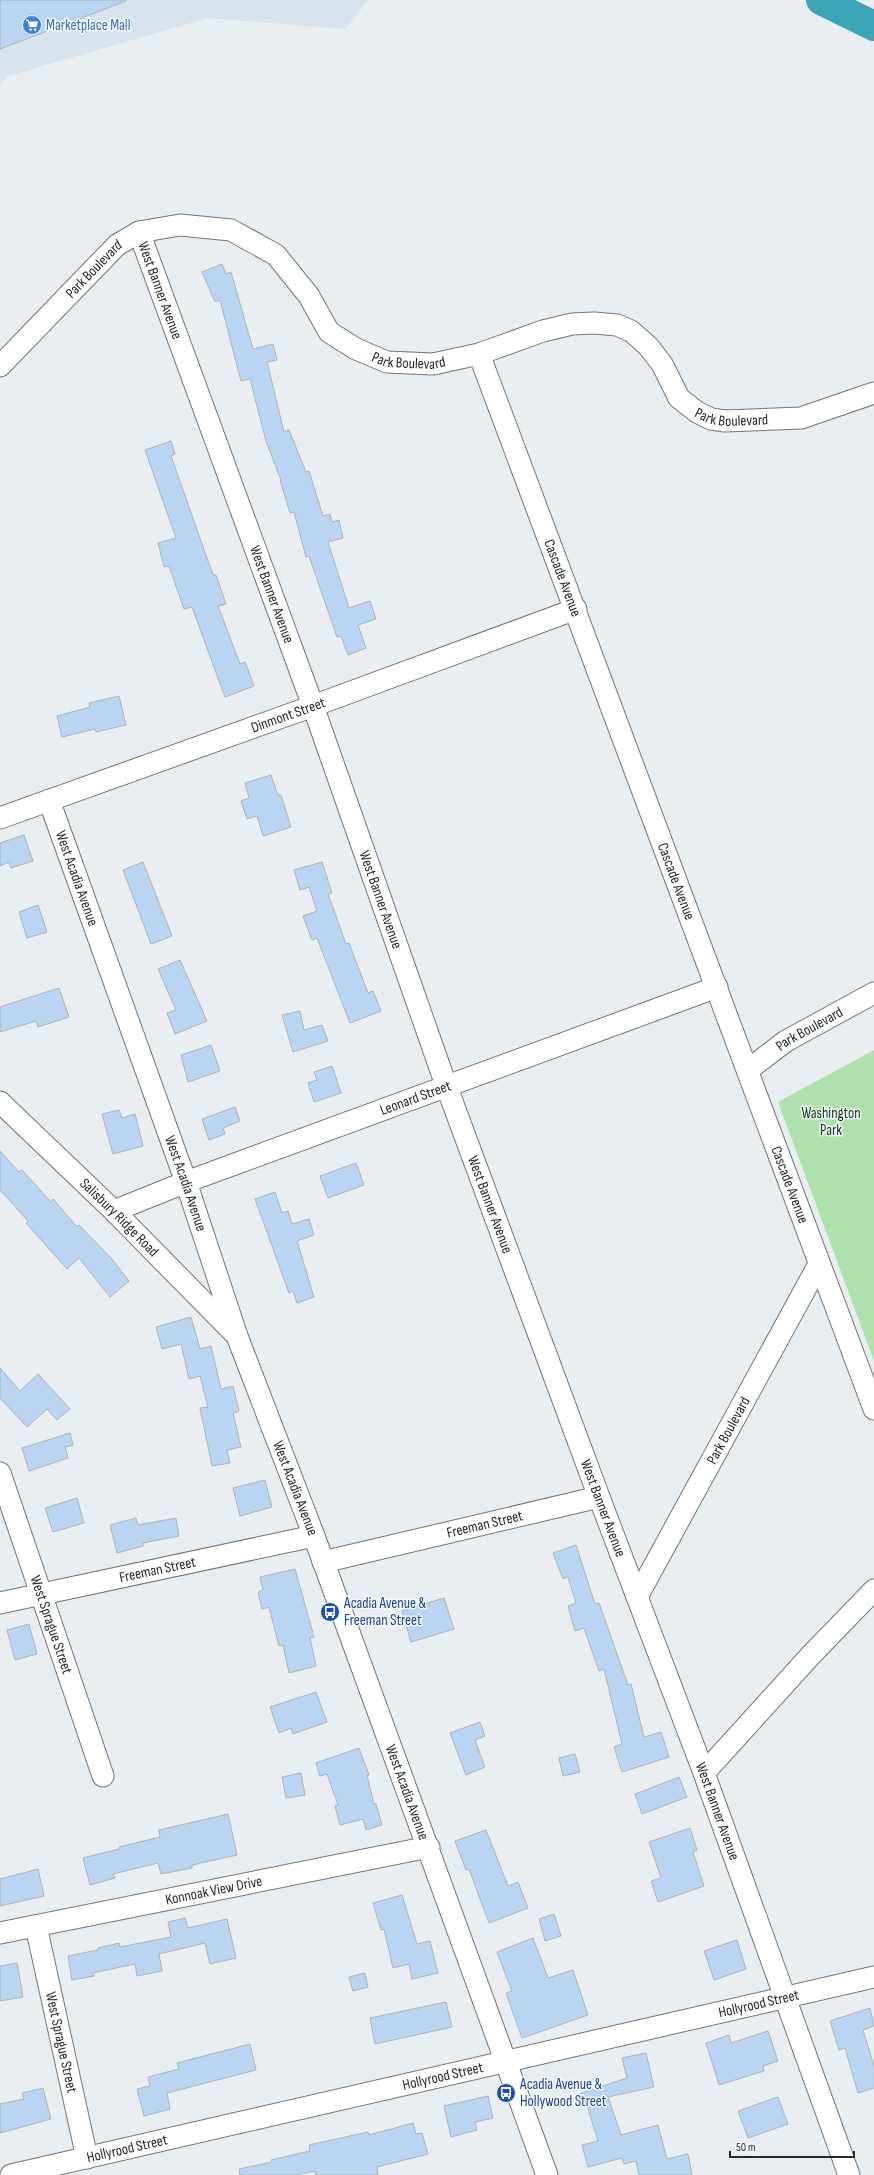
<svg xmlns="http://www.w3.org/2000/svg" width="874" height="2175" viewBox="0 0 874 2175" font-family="'Sofia Sans Condensed',sans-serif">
	<rect width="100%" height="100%" fill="#e8edf2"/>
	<path fill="#d7e2ed" d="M0 0H368L346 29 208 18 8 76 0 85Z"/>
	<path fill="#aee1ac" d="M874 1050V1361L778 1102Z"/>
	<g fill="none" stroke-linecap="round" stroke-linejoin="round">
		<path stroke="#3ca6b6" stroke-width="30" d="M821 0 874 26"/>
	</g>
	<path fill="#bad5f1" stroke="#adb2b7" d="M0 0H126V1L0 49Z
		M222 264 226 274 231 272 253 349 273 344 277 360 267 362 284 432 289 430 306 472 309 471 323 516 330 514 332 522 339 520 343 538 328 542 349 608 370 601 376 619 358 625 366 648 348 655 341 636 337 637 309 556 306 557 294 512 290 513 280 480H281L266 441 250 379 241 381 220 300 215 302 202 272Z
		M171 441 175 454 171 456 213 575H216L226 604 218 606 240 664 245 662 254 686 225 697 192 607 184 609 169 566 164 567 158 543 176 538 145 450Z
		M119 696 126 725 96 732 95 729 62 737 57 716 90 707 89 703Z
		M271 775 278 795H281L291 827 263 836 257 816 247 819 241 801 249 798 245 783Z
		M24 835 33 861 11 868 9 862 0 866V843Z
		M143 862 172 936 151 944 123 870Z
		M322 862 332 893 328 894 346 944 349 943 368 993 373 991 381 1011 350 1023 317 938 312 940 303 916 317 911 309 887 300 890 294 870Z
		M38 905 47 932 27 938 19 912Z
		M180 960 207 1021 175 1034 167 1013 176 1010 158 969Z
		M59 988 69 1017 38 1027 36 1021 0 1032V1007Z
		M300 1011 304 1030 322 1025 328 1041 293 1052 282 1015Z
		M211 1045 220 1071 188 1082 181 1055Z
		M332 1066 341 1093 314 1102 308 1083 317 1080 314 1072Z
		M235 1107 240 1121 223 1128 225 1134 209 1140 202 1119Z
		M119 1110 122 1118 135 1114 143 1146 113 1154 102 1114Z
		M0 1151 19 1172 22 1170 51 1202 53 1199 77 1227 79 1225 112 1259 129 1281 110 1297 79 1258 67 1269 26 1223 28 1221 0 1190Z
		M356 1163 364 1185 328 1198 320 1176Z
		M275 1192 282 1213 288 1211 292 1224 309 1219 314 1235 297 1241 314 1297 297 1303 293 1291 289 1293 255 1199Z
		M191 1317 200 1349 211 1346 221 1389 233 1386 239 1411 233 1413 241 1447 227 1450 230 1463 212 1466 200 1408 208 1407 200 1376 189 1379 181 1344 162 1349 156 1327Z
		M0 1368 20 1391 38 1374 70 1409 57 1420 47 1409 27 1427 0 1398Z
		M70 1433 73 1445 65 1447 68 1458 29 1471 22 1448Z
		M265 1480 272 1507 240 1516 233 1488Z
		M77 1498 84 1523 53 1532 45 1508Z
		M136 1518 138 1525 176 1518 179 1536 143 1543V1546L117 1553 110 1525Z
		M576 1545 595 1604 599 1603 628 1685 631 1684 644 1737 661 1732 669 1757 622 1772 614 1747 622 1744 604 1669 599 1671 584 1628 575 1631 568 1606 576 1603 568 1577 563 1579 553 1553Z
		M295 1569 314 1637 310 1638 316 1666 289 1673 283 1645 279 1646 269 1607 262 1609 258 1592 263 1590 260 1577Z
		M444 1598 454 1629 411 1642 402 1611Z
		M29 1624 37 1654 15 1660 7 1630Z
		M316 1692 327 1722 293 1734 291 1728 279 1733 270 1707Z
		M480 1722 485 1736 475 1740 485 1767 466 1775 450 1733Z
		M359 1748 369 1775H367L374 1804H376L382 1825 366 1830 363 1819 340 1825 335 1806 338 1805 327 1774 320 1776 316 1763Z
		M575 1754 580 1772 563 1776 559 1758Z
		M301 1773 305 1795 286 1798 282 1777Z
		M679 1777 687 1797 642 1814 635 1794Z
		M228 1814 237 1855 192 1865V1868L161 1874 158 1863 113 1874 115 1878 90 1885 83 1858 119 1849V1847L160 1837 159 1830Z
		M690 1828 697 1850 693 1852 704 1886 658 1902 651 1881 661 1878 649 1842Z
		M486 1830 508 1886 518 1882 528 1908 489 1923 469 1869 466 1870 455 1841Z
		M38 1869 44 1896 0 1906V1879Z
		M402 1895 417 1944 430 1941 438 1973 412 1979 409 1964 393 1968 384 1929 381 1930 373 1903Z
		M554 1914 561 1936 545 1941 539 1919Z
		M185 1918 188 1928 227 1919 236 1958 210 1964 205 1943 159 1954 162 1971 137 1976 135 1964 93 1973 94 1976 72 1980 68 1956 98 1950V1948L119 1943 120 1947 171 1937 168 1922Z
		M533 1938 548 1978 573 1970 588 2015 522 2038 506 1993 512 1991 497 1952Z
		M737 1940 746 1969 714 1980 704 1951Z
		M17 1963 23 1997 0 2001V1966Z
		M365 1973 368 1987 353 1991 349 1977Z
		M446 2002 452 2027 375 2044 370 2018Z
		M870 2008 874 2026 863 2030 874 2066V2088L858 2093 845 2048 839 2050 830 2021Z
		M768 2031 778 2061 763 2066 764 2071 719 2085 706 2043 729 2035 731 2043Z
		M250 2044 256 2070 167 2093 170 2109 144 2116 137 2089 150 2086 148 2077 179 2069 177 2063Z
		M646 2053 654 2087 608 2097 621 2135 658 2125 667 2159 688 2154 692 2175H639L636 2161 624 2164 622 2158 588 2167 582 2145 598 2141 586 2102 581 2103 579 2094 627 2078 622 2058Z
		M43 2088 51 2119 0 2133V2104L24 2099 22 2093Z
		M488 2096 493 2118 475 2122 477 2130 451 2137 444 2106Z
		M778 2097 788 2124 748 2138 738 2111Z
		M413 2123 416 2134 422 2133 428 2154 377 2167 378 2175H316L315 2171 297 2175H240L239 2169 272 2162 271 2160 310 2151 309 2145 368 2132 369 2135Z"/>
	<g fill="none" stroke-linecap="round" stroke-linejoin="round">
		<g stroke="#72767b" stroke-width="23">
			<g id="minor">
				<path id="s1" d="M139 232 313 706 446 1085 599 1497 704 1773 849 2175"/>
				<path id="s2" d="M479 354 874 1409"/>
				<path id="s3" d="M0 366 117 245 139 232 180 225 231 230 276 255 309 296 329 332 356 349 387 362 433 364 479 354 543 331 572 324 594 323 617 325 631 331 648 346 662 364 679 398 697 412 711 419 725 421 801 418 874 393"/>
				<path id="s4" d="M49 800 186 1182 237 1336 314 1536 547 2175"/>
				<path id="s5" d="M0 818 313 706 576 609"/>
				<path id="s6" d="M748 1070 786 1041 874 993"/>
				<path id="s7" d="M0 1102 114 1211 234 1333"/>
				<path id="s8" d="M114 1211 186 1182 717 987"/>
				<path id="s9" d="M0 1473 103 1776"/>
				<path id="s10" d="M323 1562 599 1497"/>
				<path id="s11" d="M637 1597 819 1264"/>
				<path id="s12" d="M0 1603 314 1536"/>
				<path d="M704 1773 811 1655 874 1590"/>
				<path id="s13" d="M36 1926 87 2158"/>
				<path id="s14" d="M0 1933 429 1847"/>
				<path id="s15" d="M11 2175 874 1977"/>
			</g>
		</g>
		<use href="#minor" stroke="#fff" stroke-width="21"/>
	</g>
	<defs>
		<g id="supermarket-disc" transform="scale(1)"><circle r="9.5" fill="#3f7fe0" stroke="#f6fafe"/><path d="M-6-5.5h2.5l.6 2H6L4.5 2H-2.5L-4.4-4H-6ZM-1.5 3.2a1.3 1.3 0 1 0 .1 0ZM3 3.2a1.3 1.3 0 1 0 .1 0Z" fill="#fff"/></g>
		<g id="bus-disc" transform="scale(1)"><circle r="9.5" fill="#1a4fb4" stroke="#f6fafe"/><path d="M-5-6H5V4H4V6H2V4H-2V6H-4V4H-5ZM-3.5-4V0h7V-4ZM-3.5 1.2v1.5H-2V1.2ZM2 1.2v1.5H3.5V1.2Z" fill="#fff"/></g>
	</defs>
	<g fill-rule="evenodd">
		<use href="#supermarket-disc" x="32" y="25"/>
		<use href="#bus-disc" x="330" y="1612"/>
		<use href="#bus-disc" x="506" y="2093"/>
	</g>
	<g text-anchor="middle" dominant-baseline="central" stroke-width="3" stroke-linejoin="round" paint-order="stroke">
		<g font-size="15" fill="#366cbe" stroke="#f6fafe" text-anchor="start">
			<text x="46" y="25">Marketplace Mall</text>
		</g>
		<g font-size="15" fill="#26282a" stroke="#f6fafe">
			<text stroke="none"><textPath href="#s3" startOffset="135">Park Boulevard</textPath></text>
			<text stroke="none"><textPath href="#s1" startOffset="62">West Banner Avenue</textPath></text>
			<text stroke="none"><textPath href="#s3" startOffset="519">Park Boulevard</textPath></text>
			<text stroke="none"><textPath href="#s3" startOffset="891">Park Boulevard</textPath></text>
			<text stroke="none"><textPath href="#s2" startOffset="239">Cascade Avenue</textPath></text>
			<text stroke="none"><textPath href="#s1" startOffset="386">West Banner Avenue</textPath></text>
			<text stroke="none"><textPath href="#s5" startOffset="306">Dinmont Street</textPath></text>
			<text stroke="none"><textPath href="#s4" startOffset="83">West Acadia Avenue</textPath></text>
			<text stroke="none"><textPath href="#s2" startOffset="563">Cascade Avenue</textPath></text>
			<text stroke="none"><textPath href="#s1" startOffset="710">West Banner Avenue</textPath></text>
			<text stroke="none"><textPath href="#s6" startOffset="74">Park Boulevard</textPath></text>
			<text stroke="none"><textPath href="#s8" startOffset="322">Leonard Street</textPath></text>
			<text stroke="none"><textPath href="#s4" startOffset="407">West Acadia Avenue</textPath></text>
			<text stroke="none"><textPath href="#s2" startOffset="887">Cascade Avenue</textPath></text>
			<text stroke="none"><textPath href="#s1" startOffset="1034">West Banner Avenue</textPath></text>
			<text stroke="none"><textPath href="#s7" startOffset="166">Salisbury Ridge Road</textPath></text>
			<text stroke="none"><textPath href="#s11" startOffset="190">Park Boulevard</textPath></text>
			<text stroke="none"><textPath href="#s4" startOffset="731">West Acadia Avenue</textPath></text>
			<text stroke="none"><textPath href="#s1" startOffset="1358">West Banner Avenue</textPath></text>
			<text stroke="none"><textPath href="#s10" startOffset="166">Freeman Street</textPath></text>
			<text stroke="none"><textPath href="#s12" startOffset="161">Freeman Street</textPath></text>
			<text stroke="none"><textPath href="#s9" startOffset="160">West Sprague Street</textPath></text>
			<text stroke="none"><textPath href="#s4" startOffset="1055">West Acadia Avenue</textPath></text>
			<text stroke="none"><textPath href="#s1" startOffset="1682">West Banner Avenue</textPath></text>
			<text stroke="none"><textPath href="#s14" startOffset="218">Konnoak View Drive</textPath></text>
			<text stroke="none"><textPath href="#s15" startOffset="767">Hollyrood Street</textPath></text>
			<text stroke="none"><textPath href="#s13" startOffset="119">West Sprague Street</textPath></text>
			<text stroke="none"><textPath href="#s15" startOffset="443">Hollyrood Street</textPath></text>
			<text stroke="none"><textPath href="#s15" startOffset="119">Hollyrood Street</textPath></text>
		</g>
		<g font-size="15" fill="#073a0b" stroke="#f6fafe">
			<text x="831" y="1113">Washington<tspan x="831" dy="17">Park</tspan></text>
		</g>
		<g font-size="15" fill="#164399" stroke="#f6fafe" text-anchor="start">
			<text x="344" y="1603">Acadia Avenue &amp;<tspan x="344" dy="17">Freeman Street</tspan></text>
			<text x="520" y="2084">Acadia Avenue &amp;<tspan x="520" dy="17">Hollywood Street</tspan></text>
		</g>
	</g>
	<path d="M730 2151v6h124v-6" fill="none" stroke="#26282a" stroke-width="2"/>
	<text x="736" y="2151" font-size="12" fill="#26282a" stroke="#f6fafe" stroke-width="3" paint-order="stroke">50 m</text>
</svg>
